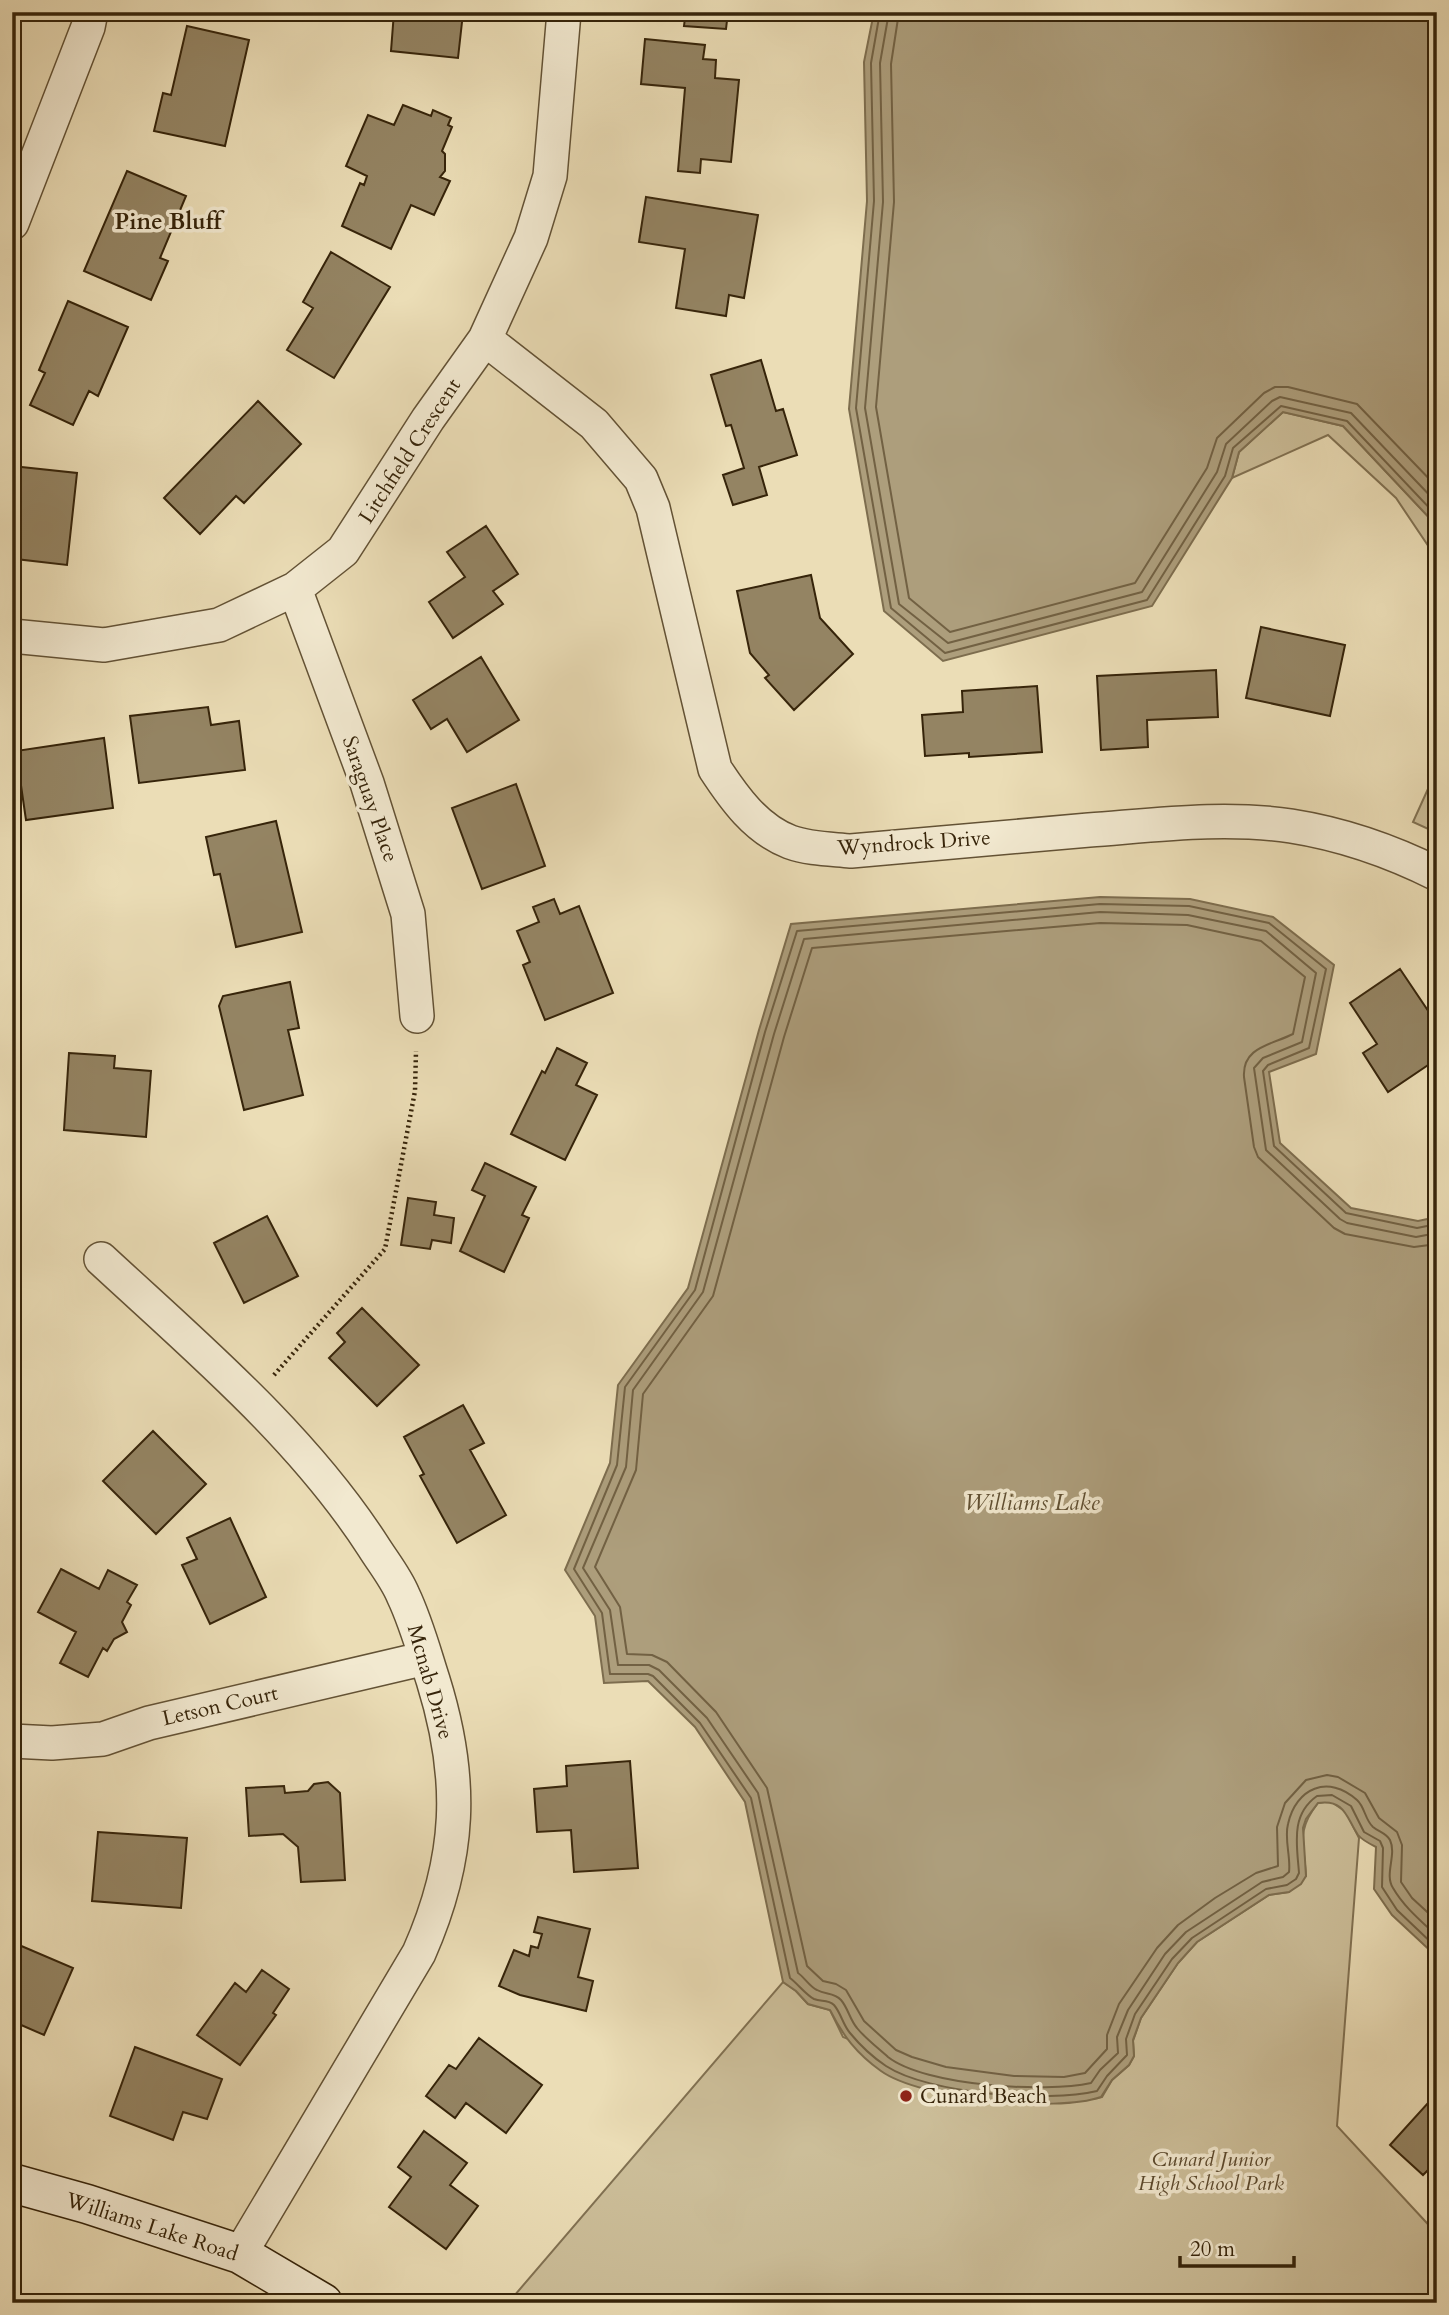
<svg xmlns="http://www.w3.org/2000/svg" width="1449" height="2315" viewBox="0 0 1449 2315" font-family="Cardo,serif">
	<rect width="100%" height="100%" fill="#ebddb6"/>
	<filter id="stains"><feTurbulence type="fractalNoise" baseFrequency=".00286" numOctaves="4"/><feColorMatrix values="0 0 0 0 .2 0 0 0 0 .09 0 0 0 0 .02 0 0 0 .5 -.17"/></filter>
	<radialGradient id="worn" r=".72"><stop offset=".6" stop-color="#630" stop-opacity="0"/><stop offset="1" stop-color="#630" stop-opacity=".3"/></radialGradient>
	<path fill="#ccbe99" stroke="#817152" stroke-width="2" d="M1283 412 1343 426 1437 526V559L1396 498 1328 435 1232 478 1239 452Z
		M1437 769V833L1413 822Z
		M1330 1801 1346 1812 1359 1838 1337 2126 1437 2234V2303H508L783 1982 796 1991 808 2004 830 2010 843 2037 1013 2103H1066L1102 2097 1112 2080 1129 2065 1134 2056 1133 2041 1141 2018 1178 1963 1197 1942 1269 1895 1289 1892 1306 1876C1304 1842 1296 1831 1318 1803Z"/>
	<path fill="#ad9e7c" stroke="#7d6d4e" stroke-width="2" d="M874 12H1437V526L1343 426 1283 412 1239 452 1232 478 1152 606 943 661 884 611 849 409 867 201 864 62Z
		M1100 897 1190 899 1273 917 1334 965 1316 1054 1269 1072 1280 1143 1351 1208 1418 1221 1437 1217V1957L1392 1915 1374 1889 1376 1847C1370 1844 1362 1840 1358 1835 1346 1817 1345 1799 1318 1803L1306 1819 1303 1828 1306 1876 1301 1884 1289 1892 1269 1895 1197 1942 1178 1963 1141 2018 1133 2040 1134 2056 1129 2065 1112 2080 1101 2097C1056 2113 920 2099 881 2071 857 2054 843 2036 830 2010L808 2004 796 1991 783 1982 745 1802 695 1727 648 1681 604 1683 595 1616 565 1570 610 1463 618 1385 688 1288 759 1030 791 924Z"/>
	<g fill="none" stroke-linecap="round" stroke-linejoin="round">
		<path stroke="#726143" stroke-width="2" d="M880 12 871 63 874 201 856 408 891 608 945 653 1147 600 1225 476 1233 448 1281 406 1347 421 1437 516
			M889 12 880 63 883 202 865 408 899 604 948 643 1142 592 1217 472 1226 444 1272 401 1280 397 1351 413 1437 503
			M899 12 891 64 894 202 876 407 909 598 950 632 1135 583 1207 468 1217 438 1264 393 1275 387H1288L1357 404 1437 487
			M1437 1224 1417 1228 1346 1213 1274 1146 1263 1071 1268 1065 1309 1048 1326 969 1269 923 1189 906 1100 904 797 931 765 1032 695 1290 625 1387 617 1465 574 1569 602 1613 610 1674H648L653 1676 700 1723 751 1798 790 1978C798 1984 806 1995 814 1999 821 2002 828 1999 834 2005 841 2013 843 2025 850 2033 859 2044 874 2058 886 2066 929 2094 1047 2103 1097 2091L1107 2076 1127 2055 1126 2039 1135 2014 1172 1959 1192 1938 1266 1889 1287 1885 1296 1879 1299 1873C1297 1845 1290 1815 1317 1796L1332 1795 1351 1806 1364 1832 1380 1841 1383 1848 1382 1887 1397 1910 1437 1948
			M1437 1233 1416 1237 1347 1223 1340 1219 1266 1150 1254 1068 1263 1058 1302 1042 1316 973 1266 931 1188 915 1100 912 804 939 774 1034 703 1292 633 1390 626 1467 583 1568 610 1610 618 1665H649L659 1670 707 1718 758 1793 798 1973C804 1977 810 1987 817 1990 826 1995 834 1992 841 2000 848 2008 850 2020 857 2028 865 2038 878 2048 888 2057 925 2086 1046 2093 1091 2083L1100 2070 1118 2053 1117 2037 1128 2010 1165 1954 1186 1932 1262 1882 1283 1877 1289 1872C1291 1857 1284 1839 1288 1824 1296 1788 1328 1774 1357 1800 1365 1807 1365 1820 1373 1827 1379 1832 1386 1833 1390 1840 1397 1855 1384 1874 1393 1888 1404 1907 1421 1921 1437 1936
			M1437 1244 1414 1247 1345 1234 1334 1228 1258 1157 1254 1147 1244 1077C1242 1047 1271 1045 1293 1034L1305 977 1261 941 1187 925 1100 923 812 948 784 1037 713 1296 643 1394 636 1470 595 1567 620 1607 627 1654 652 1655 667 1662 716 1712 767 1788 807 1966 823 1981 836 1984 846 1990 864 2021 896 2050 912 2057 946 2067 1014 2076 1064 2077 1085 2073 1107 2049V2035L1119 2004 1157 1948 1178 1925 1215 1898 1256 1873 1278 1866 1277 1827 1285 1803 1306 1780 1327 1775 1338 1777 1365 1793 1379 1818 1397 1832 1402 1845 1401 1882 1412 1898 1437 1921"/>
	</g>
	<path fill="#948463" stroke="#36240a" stroke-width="2" d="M394 12 463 13 458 58 391 51Z
		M648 12H728L726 29 684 26 685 18 648 15Z
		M187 26 249 40 225 146 154 131 163 93 171 95Z
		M645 39 705 45 703 59 716 60 715 78 739 80 731 162 701 159 700 173 678 171 685 88 641 84Z
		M403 105 431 116 433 110 451 118 448 125 452 127 442 151 445 154V171L440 177 450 181 434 215 411 205 391 249 342 226 360 183 364 185 367 176 346 166 368 115 394 125Z
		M127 171 186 196 160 258 168 261 151 300 84 271Z
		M646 197 758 215 744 298 729 295 726 316 676 308 685 249 639 242Z
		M331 252 390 287 334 378 287 350 313 308 303 302Z
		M68 301 128 327 98 396 89 391 73 425 30 405 45 373 39 370Z
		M761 360 776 411 783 409 797 455 759 467 767 495 733 505 723 475 744 468 731 425 726 426 711 375Z
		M258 401 301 444 244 503 236 496 200 534 164 498Z
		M12 466 77 473 67 565 16 559 20 527H12Z
		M486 526 518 574 493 591 503 604 453 638 429 602 465 577 447 552Z
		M811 575 820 618 853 654 794 710 765 678 769 675 750 653 737 591Z
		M1261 627 1345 645 1330 716 1246 698Z
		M481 657 519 720 467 752 447 719 431 729 413 700Z
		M1216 670 1218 717 1147 720 1148 747 1101 750 1097 676Z
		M1037 686 1042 752 969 757V753L925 756 922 715 963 712 962 691Z
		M208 707 211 725 239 721 245 770 139 783 130 716Z
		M104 738 113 808 26 820 16 751Z
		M516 784 545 866 482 889 452 808Z
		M276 821 302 932 236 947 220 874 214 875 206 837Z
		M554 899 560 914 579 906 613 993 545 1020 523 965 530 962 517 931 539 922 533 907Z
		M1400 969 1437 1024V1059L1388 1092 1363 1053 1377 1044 1350 1003Z
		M290 982 299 1028 288 1030 303 1095 244 1110 219 1006 223 996Z
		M557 1048 587 1063 576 1085 597 1095 565 1160 511 1134 542 1071 545 1073Z
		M69 1053 115 1056 114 1068 151 1071 146 1137 64 1130Z
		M1437 1102V1118L1429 1107Z
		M485 1163 536 1187 522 1215 529 1218 504 1272 460 1251 485 1196 472 1190Z
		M408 1198 436 1202 434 1215 454 1218 451 1243 432 1240 430 1249 401 1245Z
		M267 1216 298 1276 244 1303 214 1243Z
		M362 1308 419 1365 377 1406 329 1358 345 1342 337 1333Z
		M463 1405 484 1443 470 1450 506 1515 457 1543 420 1476 424 1474 404 1437Z
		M153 1431 206 1484 156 1534 103 1481Z
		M230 1518 266 1597 210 1624 182 1565 197 1559 187 1538Z
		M61 1569 99 1589 108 1570 137 1585 127 1602 131 1605 122 1622 127 1632 114 1639 107 1651 103 1648 88 1677 60 1663 76 1632 38 1612Z
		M630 1761 638 1868 574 1872 571 1830 537 1832 534 1789 567 1786 566 1766Z
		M328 1782 340 1793 345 1880 301 1882 298 1847 283 1834 249 1836 246 1788 284 1786 285 1793 308 1791 314 1784Z
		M98 1832 187 1838 181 1908 92 1901Z
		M538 1917 590 1929 578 1977 593 1981 586 2011 520 1995 499 1986 514 1950 529 1956 531 1946 538 1948 542 1934 534 1932Z
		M12 1942 73 1968 44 2035 12 2021Z
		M262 1970 289 1989 273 2013 276 2015 240 2065 197 2035 235 1983 246 1992Z
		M479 2038 542 2085 506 2133 466 2103 455 2118 426 2096 449 2065 456 2069Z
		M135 2047 222 2079 207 2119 183 2112 173 2140 110 2116Z
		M1437 2093V2161L1423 2175 1390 2145Z
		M424 2131 467 2163 450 2185 478 2206 446 2249 389 2207 411 2177 398 2167Z"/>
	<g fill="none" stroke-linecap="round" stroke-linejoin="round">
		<g stroke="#635235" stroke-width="36">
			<path id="minor" d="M12 223 88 27 91 12
				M485 339 594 424 641 479 653 508 715 769C734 798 756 829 790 842 809 849 831 849 851 851 931 844 1010 837 1089 830 1156 825 1224 816 1291 826 1342 834 1391 851 1437 874
				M295 589 367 783 408 914 417 1016
				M12 636 104 645 219 625 295 589 343 551 428 419 485 339 531 238 550 176 564 12
				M101 1259C196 1347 302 1436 373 1546 383 1562 396 1578 403 1595 416 1622 424 1652 433 1680 464 1779 461 1858 419 1953L240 2254
				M12 1741 52 1743 103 1739 149 1723 426 1658"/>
		</g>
		<g stroke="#36240a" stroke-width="41">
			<path id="secondary" d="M12 2183 87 2204 240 2254 323 2303"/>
		</g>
		<path stroke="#36240a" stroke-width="4.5" stroke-dasharray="2 3.5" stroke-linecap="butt" d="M274 1375 385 1249 415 1091 416 1051"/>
		<use href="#minor" stroke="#f2e9d0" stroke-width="33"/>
		<use href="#secondary" stroke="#f2e9d0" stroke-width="38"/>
	</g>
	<circle fill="#8f2418" stroke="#f2e9d0" stroke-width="2.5" cx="906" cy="2096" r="7"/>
	<g text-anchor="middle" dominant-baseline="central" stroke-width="7" stroke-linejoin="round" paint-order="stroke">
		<g font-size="21" fill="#36240a" stroke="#f2e9d0">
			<text transform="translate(410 451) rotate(-57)">Litchfield Crescent</text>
			<text transform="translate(370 799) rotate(71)">Saraguay Place</text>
			<text transform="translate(914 843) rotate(-4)">Wyndrock Drive</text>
			<text transform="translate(430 1682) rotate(74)">Mcnab Drive</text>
			<text transform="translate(220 1706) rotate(-13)">Letson Court</text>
			<text transform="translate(152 2227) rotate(18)">Williams Lake Road</text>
		</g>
		<g font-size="21" fill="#36240a" stroke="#f2e9d0" text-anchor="start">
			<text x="920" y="2096">Cunard Beach</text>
		</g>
		<g font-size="21" font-style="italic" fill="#5c4a2e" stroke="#f2e9d0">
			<text x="1211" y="2159">Cunard Junior<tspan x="1211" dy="24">High School Park</tspan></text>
		</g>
		<g font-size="23" font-weight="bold" fill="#36240a" stroke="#f2e9d0">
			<text x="168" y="221">Pine Bluff</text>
		</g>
		<g font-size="23" font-style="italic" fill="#604f32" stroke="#f2e9d0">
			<text x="1032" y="1502">Williams Lake</text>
		</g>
	</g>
	<rect width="1449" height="2315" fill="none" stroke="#ebddb6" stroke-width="42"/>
	<rect x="14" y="14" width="1421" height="2287" fill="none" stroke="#36240a" stroke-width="3.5"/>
	<rect x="21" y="21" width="1407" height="2273" fill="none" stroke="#36240a" stroke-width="2"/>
	<path d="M1180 2256v10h114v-10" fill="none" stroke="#36240a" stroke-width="3.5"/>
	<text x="1190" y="2256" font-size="21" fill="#36240a" stroke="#f2e9d0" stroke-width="5" paint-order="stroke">20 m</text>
	<rect width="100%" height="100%" filter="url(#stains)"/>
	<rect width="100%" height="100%" fill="url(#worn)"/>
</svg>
